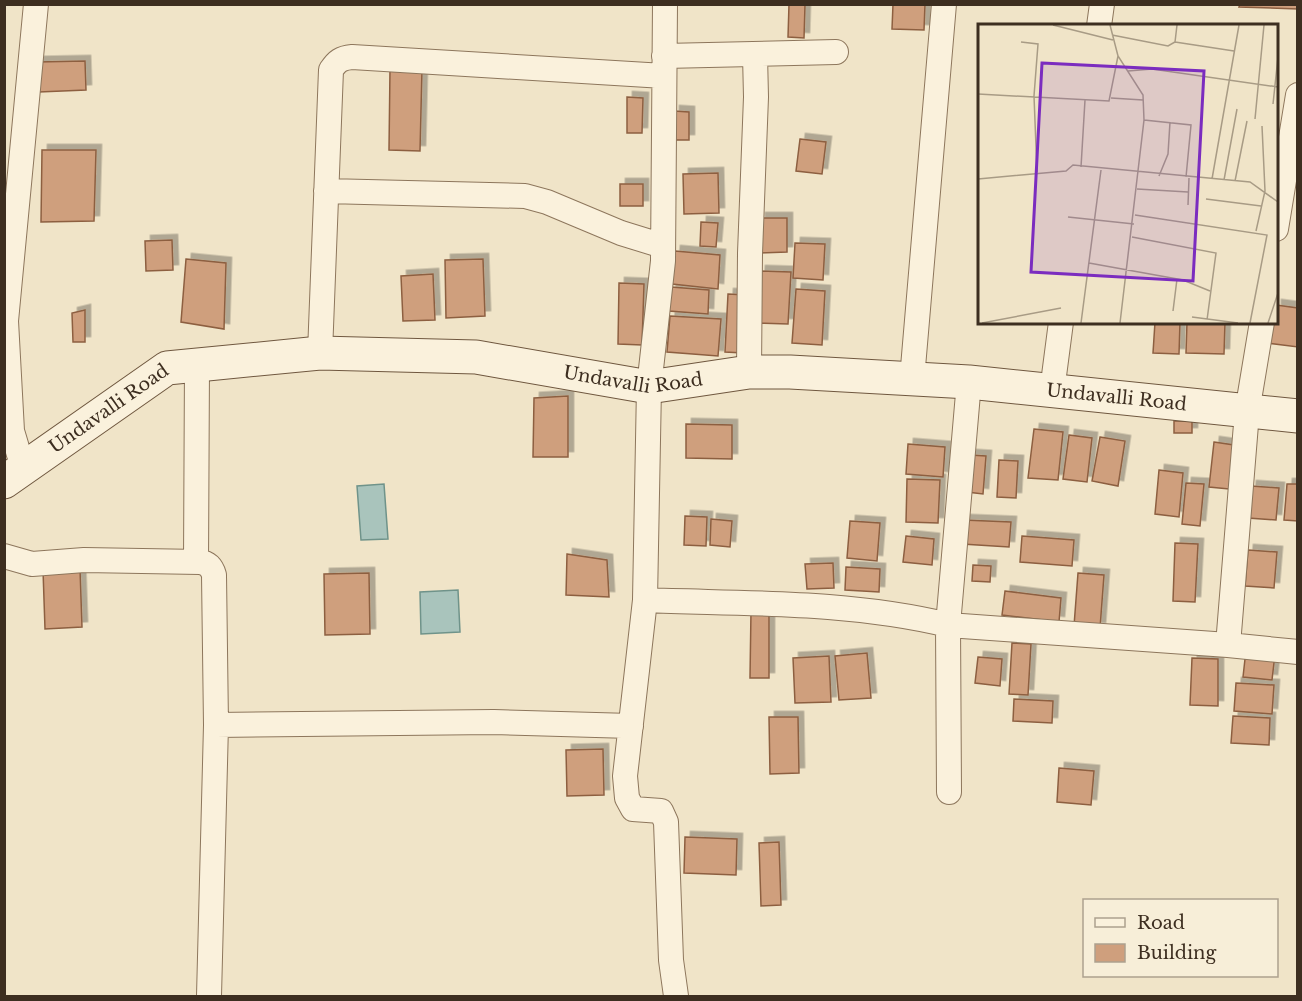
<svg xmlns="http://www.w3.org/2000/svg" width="1302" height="1001" viewBox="0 0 1302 1001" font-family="'Libre Baskerville',serif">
	<defs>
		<filter id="shadow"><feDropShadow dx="5.5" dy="-5.5" stdDeviation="0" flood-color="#0004"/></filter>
	</defs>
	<rect width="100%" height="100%" fill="#f0e4c8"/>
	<path fill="#a9c4bc" stroke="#6f938a" stroke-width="1.5" d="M384 484 388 539 361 540 357 486Z
		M458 590 460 632 421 634 420 592Z"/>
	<path fill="#cf9f7d" stroke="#8d5f41" stroke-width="1.5" filter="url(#shadow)" d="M789 4 805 5 804 38 788 37Z
		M893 4H925L924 30 892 29Z
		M1240 4H1298V9L1239 7Z
		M85 61 86 90 39 92 37 62Z
		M390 69H422L420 151 389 150Z
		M627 97 643 98 642 133H627Z
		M674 111 689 112V140H674Z
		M800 139 826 142 822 174 796 171Z
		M42 150H96L94 221 41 222Z
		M718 173 719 213 684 214 683 174Z
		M620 184H643V206H620Z
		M760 218H787V252L760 253Z
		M701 222 718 223 716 247 700 246Z
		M172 240 173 270 146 271 145 241Z
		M795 243 825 244 823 280 793 278Z
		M675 251 720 255 718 289 672 284Z
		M186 259 226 263 224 329 181 322Z
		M483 259 485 316 446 318 445 260Z
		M760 271 791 272 788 324 757 323Z
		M433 274 435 320 403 321 401 276Z
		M619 283 644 284 642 345 618 344Z
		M671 287 709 290 708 314 669 311Z
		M796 289 825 291 822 345 792 343Z
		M728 294 746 295 743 353 725 352Z
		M1276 305 1298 308V347L1267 343 1270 322H1276Z
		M85 310V342H73L72 313Z
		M670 316 721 319 718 356 667 352Z
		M1155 322H1180L1179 354 1153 353Z
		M1187 322H1225L1224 354 1186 353Z
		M568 396V457H533L534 398Z
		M1174 421H1192V433H1174Z
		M686 424 732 425V459L686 458Z
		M1034 429 1063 432 1058 480 1028 478Z
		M1069 435 1092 438 1087 482 1063 479Z
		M1100 437 1125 441 1118 486 1092 481Z
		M1214 442 1234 445 1229 489 1209 487Z
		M908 444 945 447 943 477 906 474Z
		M970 455 986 456 983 494 967 492Z
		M999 460 1018 461 1016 498 997 497Z
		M1159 470 1183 473 1179 517 1155 514Z
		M907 479 940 480 938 523 906 522Z
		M1186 483 1204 484 1200 526 1182 524Z
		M1287 484H1298V521L1284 520Z
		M1251 486 1279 488 1276 520 1248 518Z
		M685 516 707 517 706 546 684 545Z
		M711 519 732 521 730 547 710 545Z
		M963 520 1011 522 1009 547 962 544Z
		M850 521 880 523 877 561 847 558Z
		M906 536 934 539 932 565 903 562Z
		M1022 536 1074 540 1072 566 1020 562Z
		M1175 543 1198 544 1195 602 1173 601Z
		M1248 550 1277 552 1274 588 1245 586Z
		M567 554 607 560 609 597 566 595Z
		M833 563 834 588 807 589 805 564Z
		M973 565 991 566 990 582 972 581Z
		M846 567 880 569 879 592 845 590Z
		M80 569 82 627 45 629 43 570Z
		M369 573 370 634 325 635 324 574Z
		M1078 573 1104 575 1100 628 1074 626Z
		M1005 591 1061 598 1059 622 1002 615Z
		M751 611H769V678H750Z
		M1012 643 1031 644 1028 695 1009 694Z
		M1246 650 1275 654 1272 680 1243 677Z
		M867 653 871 698 839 700 835 656Z
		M829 656 831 702 795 703 793 658Z
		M978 657 1002 659 1000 686 975 683Z
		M1192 658 1218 659V706L1190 705Z
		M1236 683 1274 685 1272 714 1234 711Z
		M1014 699 1053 701 1052 723 1013 721Z
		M1233 716 1270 718 1269 745 1231 743Z
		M769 717H798L799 773 770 774Z
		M603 749 604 795 567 796 566 750Z
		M1059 768 1094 771 1091 805 1057 802Z
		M685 837 737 839 736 875 684 873Z
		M779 842 781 905 761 906 759 843Z"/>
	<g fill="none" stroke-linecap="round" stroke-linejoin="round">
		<g stroke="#8d765c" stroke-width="26">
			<path id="minor" d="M665 4 663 261 649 387 645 600 625 776 627 798 633 809 661 811 666 822 671 960 676 996
				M1099 26 1102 4
				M664 56 836 52
				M326 191 525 196 547 202 621 233 663 246
				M1276 229 1298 95
				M320 353 331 70C337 61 341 58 352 57L664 76
				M749 372 750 253 756 97 755 55
				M912 379 944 4
				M1052 391 1061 322
				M23 468 12 431 6 321 36 4
				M4 556 32 564 84 560 200 562C208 563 212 568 214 575L216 725 209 996
				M196 562 197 365
				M645 600C746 604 849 601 948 625L1228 645 1298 652
				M1228 645 1247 412 1262 322
				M216 725 494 722 631 726
				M949 792 948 625 969 382"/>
		</g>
		<g stroke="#6f573f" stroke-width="35">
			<g id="secondary">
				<path id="s1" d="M4 482 167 368 320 353 476 357 649 387 749 372H790L969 382 1298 416"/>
			</g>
		</g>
		<use href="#minor" stroke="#faf1dc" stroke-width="24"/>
		<use href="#secondary" stroke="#faf1dc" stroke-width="33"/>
	</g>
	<g text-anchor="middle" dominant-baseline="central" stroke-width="4.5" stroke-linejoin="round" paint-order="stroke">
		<g font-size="18" fill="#3d2e20" stroke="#f7eed8">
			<text stroke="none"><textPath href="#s1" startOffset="668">Undavalli Road</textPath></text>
			<text stroke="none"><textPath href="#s1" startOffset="1154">Undavalli Road</textPath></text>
			<text stroke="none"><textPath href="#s1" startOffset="128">Undavalli Road</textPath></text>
		</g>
	</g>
	<g transform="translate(978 24)">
		<rect width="300" height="300" fill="#f0e4c8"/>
		<path fill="none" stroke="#a89b85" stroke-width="1.5" d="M75 1 135 16M132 1 140 32 165 71 166 96 142 299M134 11 190 22 197 18 199 1M43 18 60 20 56 72 59 148M197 18 256 27M150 47 174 45 300 63M0 70 131 77 140 32M133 74 165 76M295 80 300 33M277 95 286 1M166 96 213 101 208 153M103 143 107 76M181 152 190 130 192 98M0 155 88 147 95 141 272 158 300 178M234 155 261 1M246 156 259 85M257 157 269 97M159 165 210 168M228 175 283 182M210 181 211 154M157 191 289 211 272 299M90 193 156 200M278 207 287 167 284 102M154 213 238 229 229 296M111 239 205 256 232 267M195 287 199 255M214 293 260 299M4 299 83 284M103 299 123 146M290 299 300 269"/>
		<path fill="#7b2cbf" fill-opacity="0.15" stroke="#7b2cbf" stroke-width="3" d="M64 39 226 47 215 257 53 248Z"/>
		<rect width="300" height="300" fill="none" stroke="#3d2e20" stroke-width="3"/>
	</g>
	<rect width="1302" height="1001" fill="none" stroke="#3d2e20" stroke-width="12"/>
	<rect x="1083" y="899" width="195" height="78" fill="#f7eed8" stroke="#ada18e" stroke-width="1.5"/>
	<rect x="1095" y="918" width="30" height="9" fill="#faf1dc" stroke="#ada18e" stroke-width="1.5"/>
	<text x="1137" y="929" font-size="18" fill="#3d2e20">Road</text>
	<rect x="1095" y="944" width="30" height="18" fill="#cf9f7d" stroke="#ada18e" stroke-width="1.5"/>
	<text x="1137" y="959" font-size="18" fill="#3d2e20">Building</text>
</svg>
